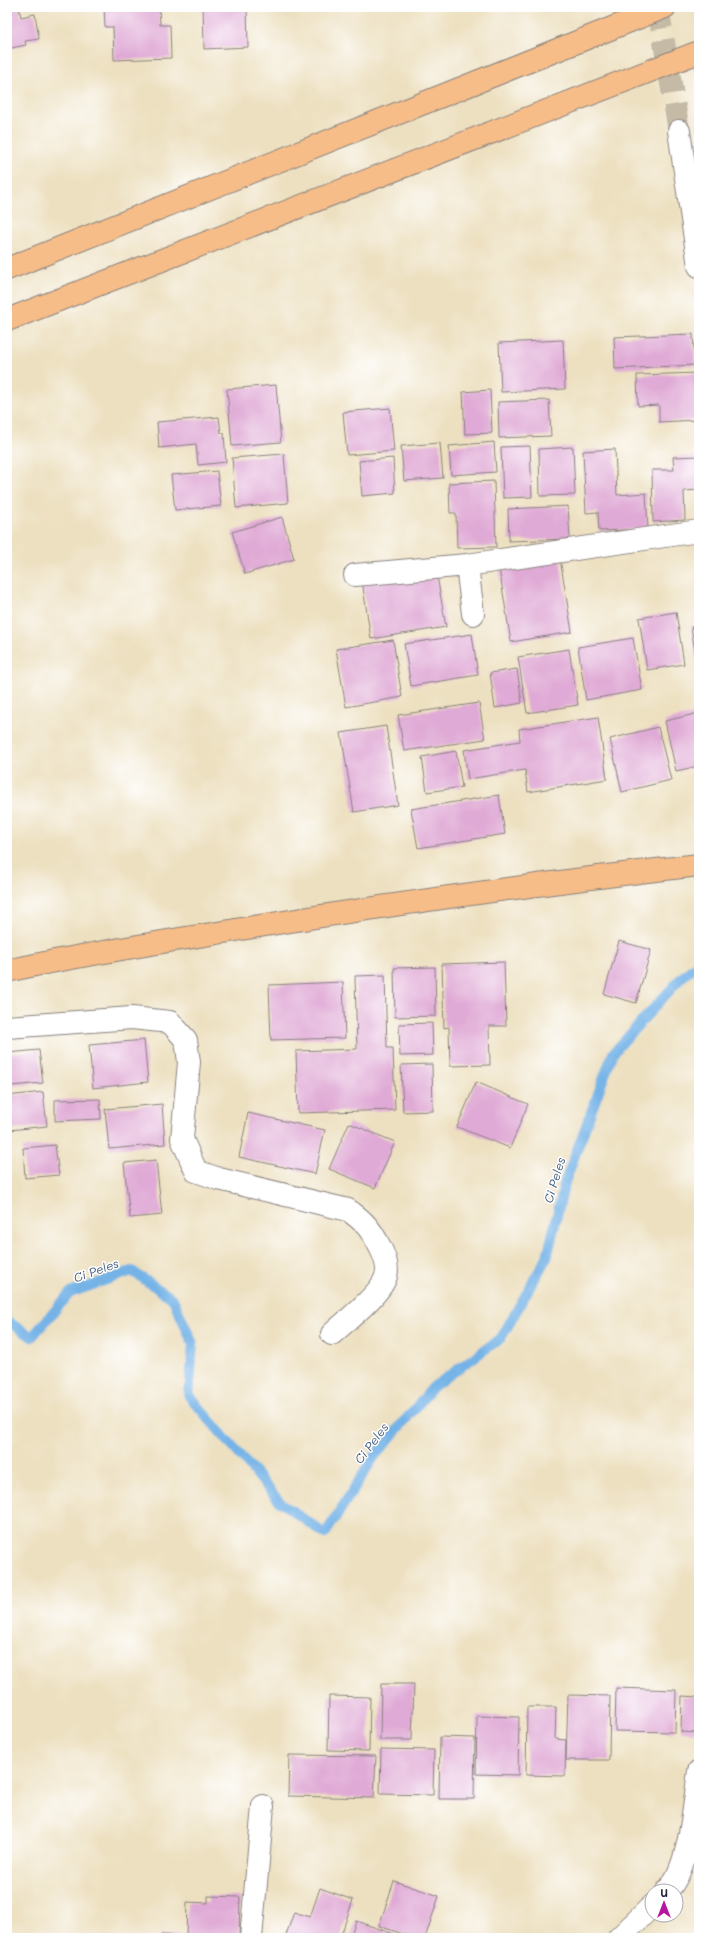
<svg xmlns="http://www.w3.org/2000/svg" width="706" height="1945" viewBox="0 0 706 1945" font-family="Mali,sans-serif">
	<rect width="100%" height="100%" fill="#fff"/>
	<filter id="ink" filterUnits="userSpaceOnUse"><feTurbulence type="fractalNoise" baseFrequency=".025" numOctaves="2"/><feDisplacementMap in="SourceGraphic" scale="8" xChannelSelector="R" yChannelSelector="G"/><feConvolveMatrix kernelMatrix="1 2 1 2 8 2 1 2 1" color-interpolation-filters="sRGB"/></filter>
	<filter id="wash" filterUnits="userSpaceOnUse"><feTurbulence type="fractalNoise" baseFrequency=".012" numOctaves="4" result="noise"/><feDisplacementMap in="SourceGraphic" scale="16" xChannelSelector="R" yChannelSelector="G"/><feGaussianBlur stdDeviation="0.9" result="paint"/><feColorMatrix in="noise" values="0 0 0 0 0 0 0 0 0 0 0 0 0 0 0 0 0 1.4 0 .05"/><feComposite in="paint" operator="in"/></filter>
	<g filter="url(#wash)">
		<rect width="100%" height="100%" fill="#ede0c0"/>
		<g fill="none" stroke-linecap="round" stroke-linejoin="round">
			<path stroke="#74b3e7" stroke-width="10" d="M7 1321 32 1337 70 1293 132 1271 173 1299 193 1344 189 1396 280 1502 325 1534 374 1457 433 1387 501 1338 547 1257 565 1182 613 1053 681 978 699 963"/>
		</g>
		<g id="blocks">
			<path fill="#e0aad6" d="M104 7H159L160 25H170L171 58 114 60 113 27H105Z
				M203 7H247L248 47 204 49Z
				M19 8 21 17 35 14 39 39 25 41 26 45 7 49V10Z
				M693 334 695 365 615 369 614 337Z
				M563 340 565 389 501 392 499 343Z
				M699 373 698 420 659 422V405L638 406 637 375Z
				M276 385 281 442 232 446 227 389Z
				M490 390 492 433 465 434 463 392Z
				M549 400 551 436 499 438 498 402Z
				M390 408 394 451 347 455 343 412Z
				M219 417 221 433H224L226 462 198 465 196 444 159 448 157 422Z
				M494 442 496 472 451 475 449 446Z
				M440 443 443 478 404 481 401 446Z
				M530 446 532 497 503 498 501 447Z
				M573 447 575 495 540 496 539 449Z
				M615 449 617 495 646 493 648 529 599 531 598 512 586 513 583 451Z
				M284 454 288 503 236 508 232 458Z
				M699 456V490L684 491 685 520 653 522 652 470H674L673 457Z
				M393 458 395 493 362 496 359 461Z
				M217 471 221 506 175 510 171 475Z
				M494 481 496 547 457 548 456 513H450L449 483Z
				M568 506 570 539 509 541 508 509Z
				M282 517 294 559 245 574 232 532Z
				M560 559 572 632 511 642 499 568Z
				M436 570 446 627 371 639 362 581Z
				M676 612 684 664 647 670 639 618Z
				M699 626V670H698L691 627Z
				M472 634 478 675 411 686 404 644Z
				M633 638 642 690 586 700 578 647Z
				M393 640 402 697 346 707 336 649Z
				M569 649 578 705 527 713 518 657Z
				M517 669 522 703 495 708 490 673Z
				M479 703 485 739 404 751 398 715Z
				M699 713V766L676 771 665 721Z
				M598 717 607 779 528 792 525 770 468 779 464 750 520 741 519 729Z
				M386 726 398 805 354 812 341 733Z
				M658 727 671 780 622 792 610 739Z
				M456 751 462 787 427 792 422 757Z
				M499 795 505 834 418 848 411 809Z
				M619 941 651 950 636 1003 604 994Z
				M504 962 506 1026H489L490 1065 450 1066 449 1027 444 1028 442 964Z
				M435 967 436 1016 395 1017 394 968Z
				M385 975 387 1048H393L395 1110 298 1113 296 1051 357 1049 355 976Z
				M343 982 345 1038 271 1040 269 985Z
				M432 1023 433 1055 400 1056 399 1024Z
				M144 1040 148 1082 93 1088 89 1045Z
				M39 1050 43 1083 11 1086 8 1053Z
				M432 1064 433 1111 403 1112 401 1065Z
				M476 1082 528 1104 510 1148 457 1127Z
				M43 1092 47 1126 10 1130 7 1096Z
				M100 1099 101 1119 55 1121V1100Z
				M162 1104 165 1144 109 1149 105 1109Z
				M248 1113 325 1130 315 1174 239 1157Z
				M349 1123 395 1142 375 1188 329 1169Z
				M55 1145 59 1175 25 1178 23 1148Z
				M156 1160 162 1215 130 1218 124 1163Z
				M381 1684H414L412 1740H380Z
				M616 1688 676 1690 675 1732 615 1731Z
				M568 1695 610 1696 609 1760H566Z
				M329 1696 370 1697 369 1751 328 1750Z
				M682 1696 699 1697V1733L681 1732Z
				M527 1707H556L555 1739 566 1740 565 1776 526 1775Z
				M477 1716 519 1717 518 1775 476 1774Z
				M440 1737 475 1738 474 1799H439Z
				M381 1749 434 1750 433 1795 380 1794Z
				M289 1755 376 1756 374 1798 288 1796Z
				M394 1881 439 1896 425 1938H415L379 1926Z
				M320 1888 353 1900 340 1938H285L294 1912 310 1917Z
				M208 1896 240 1897 239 1938H161V1935L186 1936 187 1902 208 1903Z
				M356 1921 406 1938H350Z"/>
		</g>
	</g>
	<g filter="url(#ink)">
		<use href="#blocks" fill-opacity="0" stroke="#88817e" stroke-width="1"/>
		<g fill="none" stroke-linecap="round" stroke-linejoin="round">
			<path stroke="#c4baa5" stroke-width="22" stroke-dasharray="22 11" stroke-linecap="butt" d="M658 7 679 131"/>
			<g stroke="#88817e" stroke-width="24">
				<path id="street" d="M679 131 699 266
					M467 565 473 614
					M355 575 467 565 699 531
					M7 1027 132 1018 170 1022 186 1040 189 1062 182 1139 196 1171 219 1179 348 1210C364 1221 371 1229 380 1247 384 1255 389 1267 386 1276 382 1293 346 1321 332 1334
					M667 1891C690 1868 694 1804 699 1771
					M251 1938 263 1806
					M619 1938 652 1906"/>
			</g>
			<g stroke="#88817e" stroke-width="24">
				<path id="highway" d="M7 269 665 7
					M7 320 699 52
					M7 971C88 953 171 941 253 927 401 903 550 882 699 865"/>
			</g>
			<use href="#street" stroke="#fff" stroke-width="22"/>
			<use href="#highway" stroke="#f7bd88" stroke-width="22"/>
		</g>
	</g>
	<g text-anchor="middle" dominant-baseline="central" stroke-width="3" stroke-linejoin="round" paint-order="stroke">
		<g font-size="12" font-style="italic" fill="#435c80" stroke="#fff">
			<text transform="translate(554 1180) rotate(-73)">Ci Peles</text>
			<text transform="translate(96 1270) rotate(-20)">Ci Peles</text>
			<text transform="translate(371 1443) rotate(-53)">Ci Peles</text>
		</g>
	</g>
	<rect width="706" height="1945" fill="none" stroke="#fff" stroke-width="24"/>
	<g transform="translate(664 1903)"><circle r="19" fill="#ffffff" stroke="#a7a7b1"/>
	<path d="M0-3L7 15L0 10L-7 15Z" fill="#b5179e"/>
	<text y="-6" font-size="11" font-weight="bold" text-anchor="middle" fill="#22223b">U</text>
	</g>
</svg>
